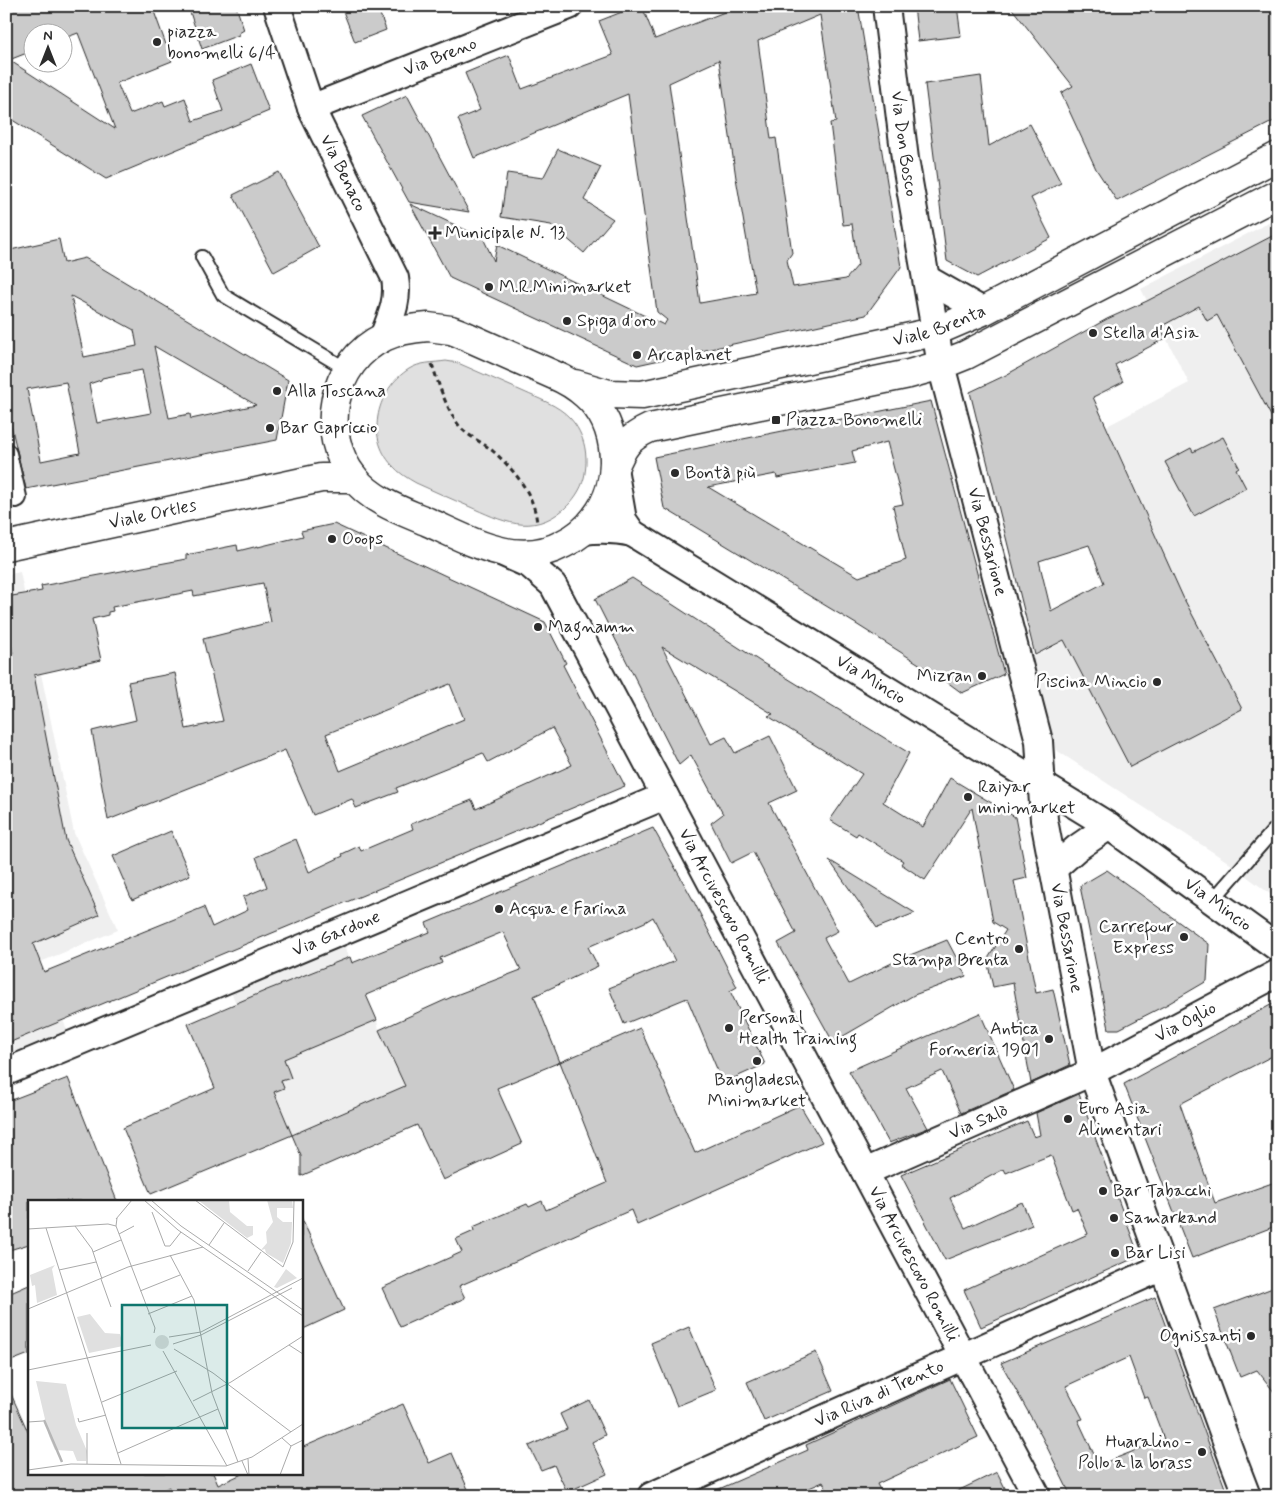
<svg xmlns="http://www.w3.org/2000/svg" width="1284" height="1502" viewBox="0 0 1284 1502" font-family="Mynerve,sans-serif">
	<rect width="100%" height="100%" fill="#fff"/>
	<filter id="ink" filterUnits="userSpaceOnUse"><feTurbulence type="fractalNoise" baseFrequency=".02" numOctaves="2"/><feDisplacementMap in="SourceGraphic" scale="10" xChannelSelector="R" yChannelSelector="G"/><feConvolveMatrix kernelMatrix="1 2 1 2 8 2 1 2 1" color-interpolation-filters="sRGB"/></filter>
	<g filter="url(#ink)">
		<path fill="#efefef" d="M1278 218V900L1225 860 1056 750 1030 659 1177 583 1107 426 1189 383 1141 289Z
			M20 572 74 833 118 930 38 963 72 1041 6 1069V575Z
			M340 936 377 1020 379 1030 422 1123 309 1173 228 985Z"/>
		<path fill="#e0e0e0" stroke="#868686" d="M446 361 458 363C480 373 502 382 524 392 539 399 558 405 570 418 585 434 589 457 584 478 581 490 573 501 564 509 531 537 502 521 468 506 451 499 434 491 416 483 407 478 399 473 392 465 365 436 377 389 409 369 420 362 433 363 446 361Z"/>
		<path fill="#cbcbcb" stroke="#2b2b2b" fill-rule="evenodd" d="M6 6H152L172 61 117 83 130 114 163 101 165 106 185 98 193 121 223 111 212 80 251 64 269 111 106 179 6 116ZM32 32H62V39L78 33 115 129 9 60 32 51Z
			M188 6H236L244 30 239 33V35L202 49Z
			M341 6H377L386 30 355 42Z
			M637 6H642L655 39 740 6H858L901 267 866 315 637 365 450 278 410 204 483 238 494 261 497 245 664 325 667 320 657 312 628 94 474 158 458 119 480 110 465 73 509 55 522 89 613 55 599 21ZM820 15 836 122 830 123 843 225 852 224 858 265 846 279 793 287 787 260 792 253 776 138 771 139 758 41ZM719 60 736 178 756 293 700 303 669 83Z
			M914 6H957L961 36 918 41Z
			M1010 6H1278V119L1117 201 1096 169 1061 93 1073 86Z
			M981 76 989 146 1030 124 1061 183 1031 198 1051 238 977 277 947 261 925 84Z
			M407 95 444 165 469 212 409 202 362 116Z
			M558 149 601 167 584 200 613 219 584 253 551 225 501 217 507 173 543 178Z
			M279 172 319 247 274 272 233 195Z
			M1278 233V429L1217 315 1207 321 1199 306 1160 327 1166 338 1115 365 1123 382 1093 397 1183 597 1242 709 1130 767 1064 640 1035 655 970 392 1004 376 1107 319 1147 301ZM1089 545 1104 583 1051 611 1039 561Z
			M59 239 64 263 85 258 288 380 277 440 26 489 6 404V251ZM71 296 134 330 137 346 84 357ZM154 346 202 374 256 405 191 419 190 414 169 418ZM142 370 151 413 97 423 89 384 101 380 102 378ZM66 382 80 453 41 461 27 389Z
			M931 401 1004 674 962 693 943 679 856 624 664 508 654 457ZM887 442 903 504 893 506 906 560 859 577 708 487 776 474 777 478 855 463 852 451Z
			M1223 437 1239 467 1236 469 1246 488 1194 516 1165 462 1191 448 1193 452Z
			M334 524 545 622 566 663 563 665 625 786 6 1044V738L12 737 6 704V655L13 653 6 619V597L42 591 41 586 186 559V555L237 545 238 551 258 546V547L303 536 301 531ZM263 583 271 622 203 639 223 721 186 729 175 673 128 682 136 720 92 731 108 820 285 750 313 815 352 799 356 808 398 792 396 788 483 753 488 762 552 728 572 765 476 809 472 800 411 824 413 829 361 851 359 846 342 854 343 856 309 872 296 839 256 857 267 887 243 897 248 910 212 927 204 907 44 972 33 944 99 915 66 840 34 675 101 660 92 619 108 615V612L113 611 112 607 193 591 194 596ZM450 684 464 719 340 771 326 734Z
			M632 578 761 662 909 753 883 802 923 827 950 778 1015 817 1027 878 1014 881 1036 993 1053 989 1070 1065 1031 1083 1013 983 993 987 987 960 1006 930 993 922 972 808 925 880 901 864 903 861 858 833 856 836 830 820 862 774 768 716 773 714 662 647 711 744 726 737 735 753 770 736 797 790 769 803 838 931 824 938 849 984 898 960 947 940 966 976 914 995 833 1042 778 943 796 933 753 852 731 863 711 823 723 814 691 755 679 765 595 599Z
			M653 828 692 898 737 987 730 991 765 1064 723 1083 687 998 624 1024 609 988 675 961 653 917 645 922 588 947 598 966 534 996 560 1062 497 1088 522 1144 443 1180 417 1125 301 1176V1156L292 1135 151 1194 123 1128 215 1088 188 1024 267 990 350 957 352 963 430 932 426 923ZM503 932 521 970 456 995 379 1030 405 1086 292 1135 274 1092 284 1088 281 1081 291 1078 284 1059 377 1020 366 995 442 963 440 958Z
			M171 831 190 875 132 900 113 856Z
			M829 860 915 913 877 928Z
			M1107 870 1209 944 1207 981 1166 1005 1119 1029H1109L1080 886Z
			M1278 1001V1053L1180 1104 1215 1203 1278 1181V1225L1192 1258 1124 1084Z
			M980 1013 1014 1090 961 1113 942 1071 906 1088 928 1128 889 1143 849 1071Z
			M640 1028 695 1153 800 1105 822 1142 637 1225 631 1210 459 1286 465 1298 400 1327 382 1288 462 1252 456 1239 474 1231 473 1227 527 1204 529 1207 542 1201 546 1210 607 1183 560 1062Z
			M68 1078 117 1201H29V1244L6 1251V1102Z
			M1079 1094 1139 1256 981 1327 964 1290 1088 1234 1077 1208 1072 1210 1051 1155 1006 1173 1004 1169 950 1198 965 1228 1022 1202 1032 1225 945 1260 901 1175 1027 1121 1034 1137 1040 1135 1036 1113Z
			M301 1217 344 1310 301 1330Z
			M29 1285V1354L6 1363V1295Z
			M1278 1286V1397L1257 1370 1240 1377 1214 1310Z
			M1155 1297 1228 1496H1071L1042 1437 1001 1363ZM1129 1357 1144 1398 1148 1397 1164 1439 1099 1465 1078 1420 1083 1419 1066 1386Z
			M689 1327 716 1390 677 1406 651 1343Z
			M816 1352 833 1391 764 1421 747 1382Z
			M950 1379 978 1437 877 1484 883 1496H830L823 1482 791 1496H703L808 1450 806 1445Z
			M6 1383 29 1434V1473H213L218 1485 244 1473H301V1448L403 1404 429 1463 452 1453 471 1496H173L169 1487 150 1496H6Z
			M589 1400 605 1435 592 1442 607 1474 567 1492 554 1465 541 1470 529 1446 567 1429 560 1414Z
			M997 1472 1009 1496H947Z"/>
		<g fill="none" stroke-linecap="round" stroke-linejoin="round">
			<g stroke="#2b2b2b" stroke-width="16">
				<path id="service" d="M202 257 223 295 348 370
					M1212 901 1273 831"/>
			</g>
			<g stroke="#2b2b2b" stroke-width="24">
				<path id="pedestrian" d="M6 454 16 497"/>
			</g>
			<g stroke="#2b2b2b" stroke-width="30">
				<g id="minor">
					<path id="s1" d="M277 6 311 108 395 278C399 300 391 317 383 337"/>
					<path id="s2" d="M886 6 905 159 941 365 1039 741 1044 820 1092 1072 1232 1457 1247 1496"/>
					<path id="s3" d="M311 108 569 6"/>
					<path d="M927 279 983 311"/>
					<path d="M583 531C600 529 615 529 632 533L623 520 614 468"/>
					<path id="s4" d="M632 533 1109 826 1278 948"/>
					<path id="s5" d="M501 552 530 565 553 585 1037 1496"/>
					<path d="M1053 869 1077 848 1109 826"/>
					<path id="s6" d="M6 1072 665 796"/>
					<path id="s7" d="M865 1172 1092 1072 1278 973"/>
					<path id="s8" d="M651 1496 1163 1267"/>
				</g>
			</g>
			<g stroke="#2b2b2b" stroke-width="31">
				<g id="tertiary">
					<path d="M428 327 451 330 459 333 554 375C566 380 576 386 586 395 620 425 623 483 595 518 586 530 576 538 563 544 517 569 471 541 428 522 402 511 372 501 354 478 318 434 331 362 384 337 398 330 413 328 428 327Z"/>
					<path id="s9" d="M575 384 609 394 642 395 934 332 983 311 1278 156"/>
					<path d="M614 468C623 446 628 438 650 428L909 374 941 365 966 355 1278 194"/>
					<path id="s10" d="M6 546 321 478H354"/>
				</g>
			</g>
			<path stroke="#2b2b2b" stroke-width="3" stroke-dasharray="5 4" stroke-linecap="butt" d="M432 364C439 386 446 408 460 427 469 437 484 443 494 452 515 471 535 495 537 524"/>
			<use href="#service" stroke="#fff" stroke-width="12"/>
			<use href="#pedestrian" stroke="#fff" stroke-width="20"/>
			<use href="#minor" stroke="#fff" stroke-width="26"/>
			<use href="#tertiary" stroke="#fff" stroke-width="28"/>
		</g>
	</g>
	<g fill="#2b2b2b" stroke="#fff" stroke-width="2">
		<circle cx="157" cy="42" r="5"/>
		<path d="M432.5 225.5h5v5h5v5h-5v5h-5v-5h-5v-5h5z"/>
		<circle cx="489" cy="287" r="5"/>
		<circle cx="567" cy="321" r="5"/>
		<circle cx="1093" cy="333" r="5"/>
		<circle cx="637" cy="355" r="5"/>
		<circle cx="277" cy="391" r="5"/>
		<rect x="771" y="415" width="10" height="10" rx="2.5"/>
		<circle cx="270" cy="428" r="5"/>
		<circle cx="675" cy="473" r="5"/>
		<circle cx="332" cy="539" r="5"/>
		<circle cx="538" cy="627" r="5"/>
		<circle cx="982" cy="676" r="5"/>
		<circle cx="1157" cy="682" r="5"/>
		<circle cx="968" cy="797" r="5"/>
		<circle cx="499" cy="909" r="5"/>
		<circle cx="1184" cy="937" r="5"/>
		<circle cx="1019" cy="949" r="5"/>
		<circle cx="729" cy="1028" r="5"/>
		<circle cx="1049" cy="1039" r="5"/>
		<circle cx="757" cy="1061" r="5"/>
		<circle cx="1068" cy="1119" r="5"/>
		<circle cx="1103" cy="1191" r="5"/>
		<circle cx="1114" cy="1218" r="5"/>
		<circle cx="1115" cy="1253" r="5"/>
		<circle cx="1251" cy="1336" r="5"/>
		<circle cx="1202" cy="1452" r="5"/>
	</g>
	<g text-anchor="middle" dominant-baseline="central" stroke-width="5" stroke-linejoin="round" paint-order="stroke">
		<g font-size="18" fill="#2b2b2b" stroke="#fff" text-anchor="start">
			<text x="167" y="32">piazza<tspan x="167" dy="21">bonomelli 6/4</tspan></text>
			<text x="445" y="233">Municipale N. 13</text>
			<text x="499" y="287">M.R.Minimarket</text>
			<text x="577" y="321">Spiga d'oro</text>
			<text x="1103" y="333">Stella d'Asia</text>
			<text x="647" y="355">Arcaplanet</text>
			<text x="287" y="391">Alla Toscana</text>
			<text x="786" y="420">Piazza Bonomelli</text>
			<text x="280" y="428">Bar Capriccio</text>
			<text x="685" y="473">Bontà più</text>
			<text x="342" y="539">Ooops</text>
			<text x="548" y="627">Magnamm</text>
			<text x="972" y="676" text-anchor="end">Mizran</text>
			<text x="1147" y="682" text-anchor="end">Piscina Mincio</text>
			<text x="978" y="787">Raiyar<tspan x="978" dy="21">minimarket</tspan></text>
			<text x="509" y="909">Acqua e Farina</text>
			<text x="1174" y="927" text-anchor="end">Carrefour<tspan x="1174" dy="21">Express</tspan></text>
			<text x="1009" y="939" text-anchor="end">Centro<tspan x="1009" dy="21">Stampa Brenta</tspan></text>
			<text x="739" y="1018">Personal<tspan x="739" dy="21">Health Training</tspan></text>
			<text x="1039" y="1029" text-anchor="end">Antica<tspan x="1039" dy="21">Forneria 1901</tspan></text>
			<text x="757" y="1080" text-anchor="middle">Bangladesh<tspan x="757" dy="21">Minimarket</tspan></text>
			<text x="1078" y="1109">Euro Asia<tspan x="1078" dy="21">Alimentari</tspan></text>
			<text x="1113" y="1191">Bar Tabacchi</text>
			<text x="1124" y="1218">Samarkand</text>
			<text x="1125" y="1253">Bar Lisi</text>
			<text x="1241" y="1336" text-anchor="end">Ognissanti</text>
			<text x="1192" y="1442" text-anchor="end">Huaralino -<tspan x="1192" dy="21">Pollo a la brass</tspan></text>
		</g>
		<g font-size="18" fill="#2b2b2b" stroke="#fff">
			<text stroke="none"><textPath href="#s3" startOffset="139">Via Breno</textPath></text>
			<text stroke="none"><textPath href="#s2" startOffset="139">Via Don Bosco</textPath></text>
			<text stroke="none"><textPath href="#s1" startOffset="180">Via Benaco</textPath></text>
			<text stroke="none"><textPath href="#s9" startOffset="374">Viale Brenta</textPath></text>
			<text stroke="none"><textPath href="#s10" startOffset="150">Viale Ortles</textPath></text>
			<text stroke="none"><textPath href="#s2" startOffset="546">Via Bessarione</textPath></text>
			<text stroke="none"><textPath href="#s4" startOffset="280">Via Mincio</textPath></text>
			<text stroke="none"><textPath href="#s4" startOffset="694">Via Mincio</textPath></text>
			<text stroke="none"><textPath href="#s5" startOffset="426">Via Arcivescovo Romilli</textPath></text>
			<text stroke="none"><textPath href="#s6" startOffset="358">Via Gardone</textPath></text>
			<text stroke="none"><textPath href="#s2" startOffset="951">Via Bessarione</textPath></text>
			<text stroke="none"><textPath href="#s7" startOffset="354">Via Oglio</textPath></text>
			<text stroke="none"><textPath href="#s7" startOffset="124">Via Salò</textPath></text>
			<text stroke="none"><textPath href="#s5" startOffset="831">Via Arcivescovo Romilli</textPath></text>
			<text stroke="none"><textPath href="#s8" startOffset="250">Via Riva di Trento</textPath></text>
		</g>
	</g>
	<g transform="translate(28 1200)">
		<rect width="275" height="275" fill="#fff"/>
		<path d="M170 0H201L202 12 219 26H225V35L219 38ZM239 0H264L265 8H249V17L255 22H264L263 43 255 63 238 53 237 49 233 50 239 43 238 32 245 22ZM27 65 24 69 29 95 9 103 7 85 4 86 2 75ZM258 69 269 78 249 88 246 87ZM62 114 77 133 92 134 95 146 61 153 49 117ZM127 142a7 7 0 1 1 14 0a7 7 0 1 1-14 0ZM8 181 38 184 48 225 59 251 58 261H49L45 251 27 250 21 236Z" fill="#e0e0e0"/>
		<path fill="none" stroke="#b6b6b6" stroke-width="2.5" d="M16 220 34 262"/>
		<path fill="none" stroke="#aaa" stroke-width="1" d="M116 0 150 30 275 116M123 0 153 26 275 110M167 0 255 67 265 42 266 0M124 12 137 46H142L153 32M89 18 88 26 127 128 126 133M88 19 104 0M47 26 64 49 74 79M18 28 93 264M0 29 80 24 88 26M91 34 106 26M181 45 196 23M65 52 93 40M142 55 166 100 184 193 210 262M31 70 68 62M220 71 233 52M73 79 83 107M112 91 152 75M0 109 100 67 175 47M120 114 164 96M141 137 173 132 275 78M145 144 173 135 264 88M261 145 275 154M146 149 185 173 263 232M135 151 199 266M0 170 123 145M165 201 203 182 275 136M74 202 149 171M50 218 51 222 78 215M0 222 15 221M59 233V264M254 238 263 246 275 240M90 253 190 209M220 259 221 275M214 261 220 275M0 270 43 264 198 266 224 257 275 224M252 275 263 246"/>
		<path fill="#0f766e" fill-opacity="0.15" stroke="#0f766e" stroke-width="2.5" d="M94 105H199V228H94Z"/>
		<rect width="275" height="275" fill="none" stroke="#2b2b2b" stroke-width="2.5"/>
	</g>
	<rect width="1284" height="1502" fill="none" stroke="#fff" stroke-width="25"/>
	<rect x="12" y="12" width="1259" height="1477" fill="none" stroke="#2b2b2b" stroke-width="2" filter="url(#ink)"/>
	<g transform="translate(48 48)"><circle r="24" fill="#ffffff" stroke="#aaaaaa"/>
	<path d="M0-4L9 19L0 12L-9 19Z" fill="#2b2b2b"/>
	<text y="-8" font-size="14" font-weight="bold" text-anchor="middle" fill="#2b2b2b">N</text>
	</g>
</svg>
